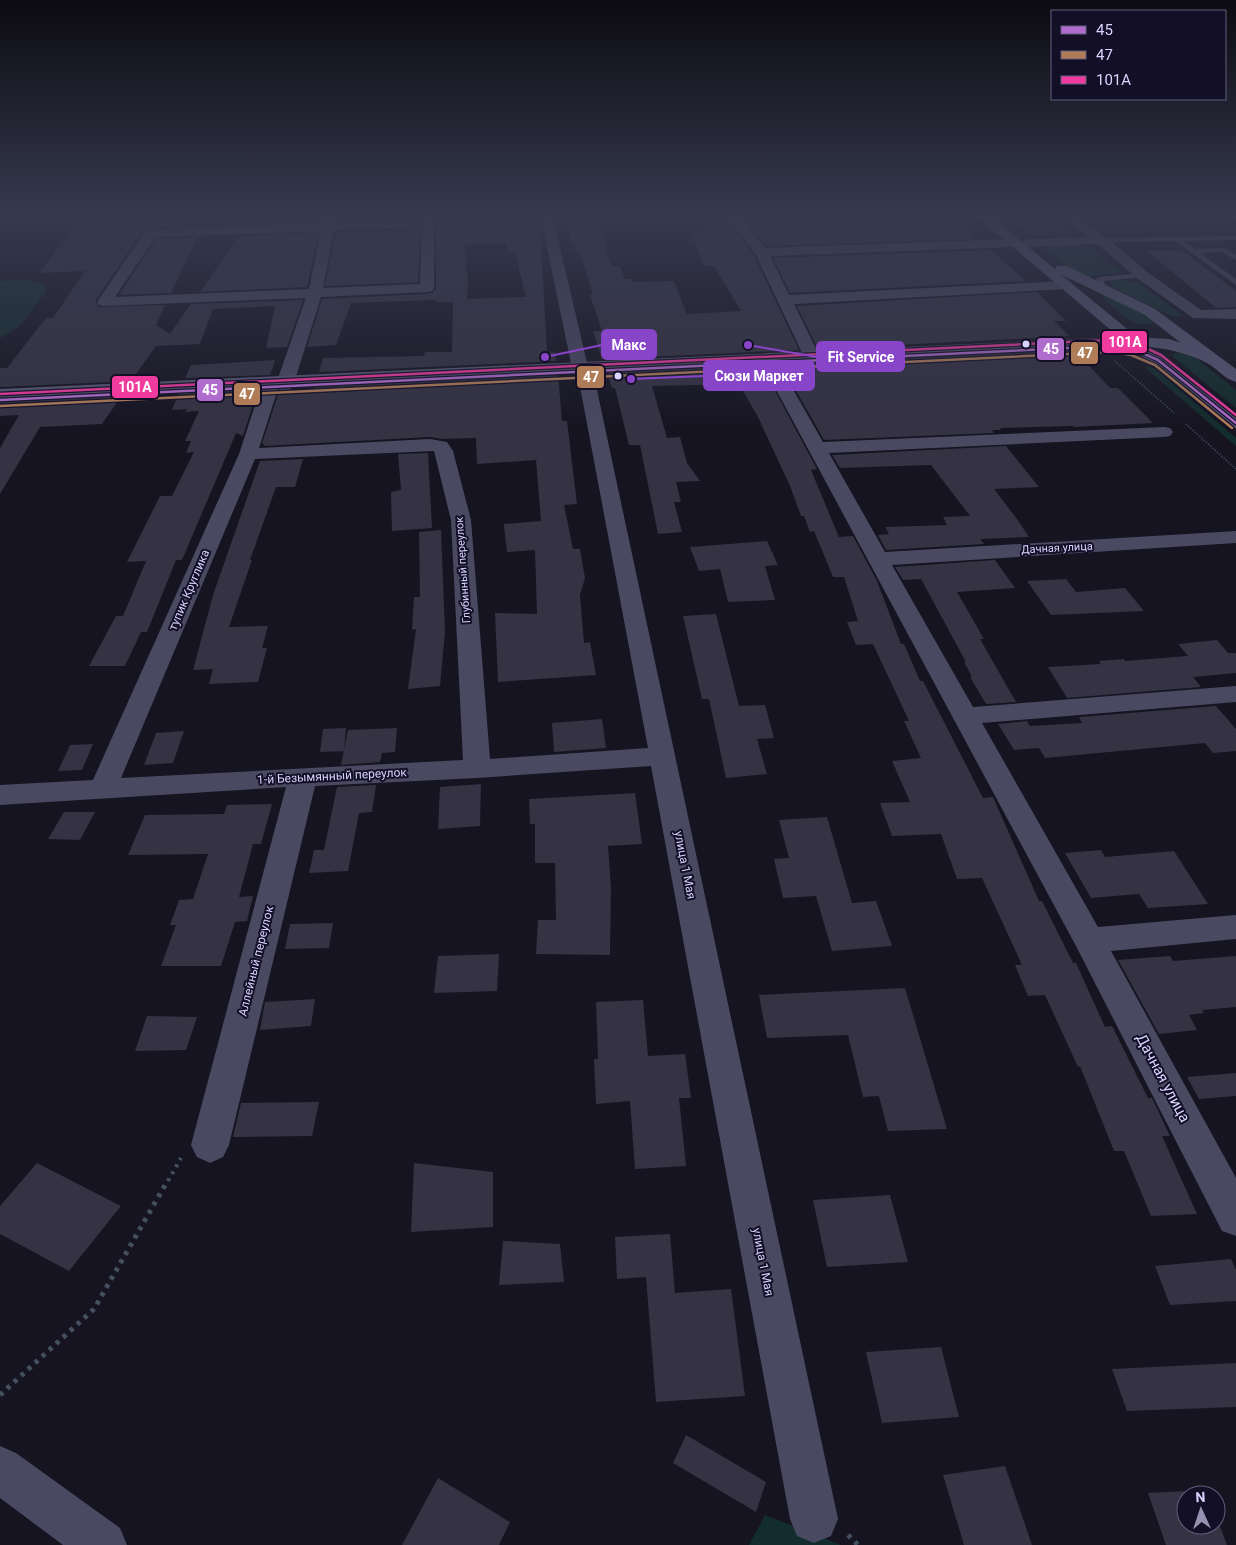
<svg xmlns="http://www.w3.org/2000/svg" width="1236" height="1545" viewBox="0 0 1236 1545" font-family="Roboto,sans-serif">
	<rect width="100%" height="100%" fill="#161421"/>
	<path fill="#132c2d" d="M1005 213H1046L1074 234 1035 237Z
		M1074 244 1090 247 1123 273 1088 277 1069 268 1045 250V247Z
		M23 280 39 282 45 285 47 290 19 327 0 338V281Z
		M1116 280 1137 282 1184 316 1174 317 1111 287 1109 282Z
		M1107 296 1142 312 1155 321C1137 333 1115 308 1102 297Z
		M1175 353 1191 354 1236 390V408L1172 356Z
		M1143 366 1154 368 1236 438V446Z
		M765 1515 841 1545H749Z"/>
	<path fill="#343243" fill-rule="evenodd" d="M84 213H144L143 215 201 213 195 223H204L203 226 144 229 95 301 99 307 165 305 156 325 170 334 191 304 303 300 287 347 266 348 275 306 213 309 200 344 156 346 131 381 0 387V368H7L46 318H53L85 271 39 273Z
		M256 213H312L311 215 323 214 321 221 247 224 253 221Z
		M364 213 362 220 337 221 339 214Z
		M490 213V216L525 214 528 224 540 223 547 353 555 352 556 361 319 372 323 358 424 356 425 352H452L453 302H436V300L351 303 336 345 307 347 322 299 427 294 432 293 436 289V222L432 218 390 219H410V214ZM506 243 508 253H515L526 297 467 299 468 282 464 244Z
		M873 213H914L919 218 951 217 975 239 766 246 742 217Z
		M725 217 753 254 799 350 602 359 593 331H602L590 295H593L580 252 576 253 565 222 599 221 610 262 613 266H620L625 279H632L633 282 674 281 687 314 741 311 714 266H704L690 231 705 230 699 218Z
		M420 229 418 282 325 286 336 232Z
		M319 233 307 287 200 292 239 236Z
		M197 237 171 293 119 295 156 239Z
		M991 250 1026 281 790 293 773 258Z
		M1147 251H1183L1236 291V307L1216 308Z
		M1037 292 1066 321H1054L1069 336 818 349 797 306Z
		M1074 350 1110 388H1118L1153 423 1074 427 1073 426 1000 428 1001 430H992L994 433 824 440 781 364Z
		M275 360 270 375 185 378 191 365Z
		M761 365 817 469 811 470 839 537 853 536 877 581 901 644H904L920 681H923L983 798 993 797 1039 901H1042L1073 963H1076L1105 1027 1112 1026 1148 1098H1152L1170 1136H1162L1197 1214 1151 1216 1124 1151H1114L1080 1066 1078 1067 1045 995 1028 996 1015 965H1022L982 878 957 879 941 834 892 836 880 803 910 802 892 761 921 758 904 721H909L873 644 856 645 847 622 858 621 844 577H833L814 531 810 532 804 516H801L790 486 758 417 739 384 652 386 667 438 680 437 687 463 700 481 676 482 681 502H674L682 532 658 534 640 445H629L615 388H612L607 372Z
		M558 375 562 421H567L577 504 564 505 573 549H580L585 578 580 595 584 643 590 642 596 675 498 682 495 613 537 614 535 550 507 552 504 526V524L541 521 536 460 477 464 476 438 442 439 430 437 265 446 262 443 278 395 313 393 315 386Z
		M258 389 243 436 236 433 182 560H176L147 632H141L125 666H89L116 616H123L146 561 127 562 160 496H172L194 452 186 453 191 441H185L199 411 185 412 187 409 172 410 179 392Z
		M122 395 102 424 40 427 0 494V448L19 415 0 416V401Z
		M1006 446 1039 487 994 489 1017 519 1029 537 980 539 984 544 886 550 878 535 889 534 885 527 947 525 943 517 970 516 931 465 840 468 832 455Z
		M428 453 432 528 392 531 391 492 401 490 398 454Z
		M303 459 295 487H276L250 560H252L229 627 268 626 262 648H267L258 682 209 684 213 669 193 670 213 595 260 461Z
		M441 530 445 631 440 686 408 689 416 629 412 630 414 597H420L419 532Z
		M767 541 778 565 765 566 775 600 728 602 720 569 699 571 690 547Z
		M995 560 1015 588 957 592 984 639H980L1016 702 986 704 970 677H972L964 662H966L921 579 903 580 895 567Z
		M1066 579 1076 592 1125 588 1144 611 1051 615 1027 581Z
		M716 614 739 706 765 705 774 738 757 739 767 774 726 778 709 699H702L683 616Z
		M1217 640 1228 653H1236V673L1193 677 1201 687 1067 698 1048 667 1101 664 1099 661 1124 659 1125 661 1188 656 1178 644Z
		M1216 706 1236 729V751L1213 753 1205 743 1045 758 1039 748 1014 750 998 724 1027 721 1030 726 1082 723 1079 717Z
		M602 719 606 748 554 752 552 723Z
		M346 728 344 751 320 752 323 729Z
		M397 728 395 752 382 753 380 762 341 765 348 730Z
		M184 731 173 763 144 765 156 733Z
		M93 744 82 770 58 771 70 745Z
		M481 784 480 826 438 829 440 787Z
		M376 785 372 812 359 813 348 871 309 873 314 850H324L337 787Z
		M635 793 642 844 608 846 611 887 610 955 536 954 538 920H556L555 863H535V824H530L529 799Z
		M272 804 261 844H253L239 897 253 896 247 921 235 922 221 966H161L176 925H170L179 900 193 899 208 854 128 855 145 815 224 814 227 805Z
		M64 812H95L80 840 48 839Z
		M827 817 852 903 876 901 892 946 832 951 816 896 783 898 774 859 789 858 779 820Z
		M1101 850 1105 857 1174 851 1208 904 1148 908 1139 894 1091 898 1065 853Z
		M333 923 329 948 285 949 290 924Z
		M499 954 497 991 434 993 438 956Z
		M1170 956 1173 961 1236 956V1007L1202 1010 1204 1013 1189 1015 1197 1030 1159 1034 1118 960Z
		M905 988 947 1129 888 1131 879 1096 863 1097 848 1035 767 1038 759 995Z
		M315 999 311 1026 260 1030 265 1002Z
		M643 1000 648 1056 685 1054 691 1098H679L686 1166 635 1169 630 1101 596 1104 594 1059H598L596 1002Z
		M147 1016 197 1017 186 1050 135 1051Z
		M1236 1073V1096L1199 1099 1187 1077Z
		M319 1102 312 1136 233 1137 241 1103Z
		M37 1163 121 1206 69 1271 0 1234V1206Z
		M414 1163 493 1172V1227L411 1232Z
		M890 1195 908 1262 827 1267 813 1200Z
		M670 1234 675 1293 731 1289 745 1396 656 1402 646 1277 617 1279 615 1237Z
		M503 1241 560 1244 564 1282 499 1285Z
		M1231 1259 1236 1270V1301L1170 1305 1155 1266Z
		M941 1347 959 1417 882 1423 866 1352Z
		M1236 1363V1407L1127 1411 1112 1369Z
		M686 1435 766 1482 756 1512 673 1463Z
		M1005 1466 1032 1545H964L943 1475Z
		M438 1478 510 1522 499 1545H402Z
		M1207 1490 1208 1495H1186V1525H1216V1516L1227 1545H1166L1148 1493Z"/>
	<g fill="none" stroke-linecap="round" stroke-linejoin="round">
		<path stroke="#44505f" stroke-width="2" stroke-dasharray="1 2" stroke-linecap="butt" d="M1115 361 1174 413
			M1186 424 1236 469"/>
		<path stroke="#44505f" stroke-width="4" stroke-dasharray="3 5" stroke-linecap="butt" d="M168 1181 181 1158"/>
		<path stroke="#44505f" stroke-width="5" stroke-dasharray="4 5.5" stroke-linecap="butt" d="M0 1395 94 1309 168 1180
			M848 1535 858 1545"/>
		<path fill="#4a4962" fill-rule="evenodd" d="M1144 213H1231L1236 216V221L1227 216 1151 218Z
			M1236 236V240L1184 241 1195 249 1224 248 1236 255V260L1222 252 1200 253 1236 279V285L1175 241 1101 242 1097 240 1101 238Z
			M1142 273H1145V277L1104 281 1106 287 1102 289 1098 287 1096 279 1100 277Z"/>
		<path fill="#4a4962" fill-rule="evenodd" d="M325 213H337L335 223 432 220 434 223V288L432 291 427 292 321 297 293 386 290 390 284 391 278 389 259 448 430 439 447 442 453 451 471 520 490 759 648 748 578 376 571 363 540 213H552L587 363 594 376 838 1519 831 1536 814 1543 797 1536 790 1519 651 766 477 778 315 786 229 1145 223 1157 210 1163 197 1157 191 1145 286 787 0 805V785L93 780 239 454 261 387 264 383 270 382 276 384 306 298 104 306 99 305 97 302 146 230 323 223ZM422 227 420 284 323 288 334 230ZM321 231 309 289 115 297 155 237ZM434 451 451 520 463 760 121 778 255 459Z
			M724 213H737L765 248 1014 239 1021 243 1027 239 1088 237 1056 213H1070L1106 237 1147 272 1201 310 1236 309V319L1193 318 1137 278 1098 244 1027 247 1020 243 1014 247 770 256 789 295 1066 281 1071 282 1073 285 1071 288 1066 289 794 304 821 359 819 362H807L805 359 755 253Z
			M767 353 773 355 775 358 823 442 1164 427 1170 428 1173 432 1170 436 1164 437 829 453 885 552 1236 531V543L892 565 973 707 1236 686V702L982 723 1098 927 1236 915V939L1111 951 1236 1178V1236L1222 1231 1076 946 759 358 761 355Z
			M0 1446 16 1453 120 1528 127 1545H63L0 1498Z"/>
		<path fill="#575674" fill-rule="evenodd" d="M973 213H987L1055 269 1057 266H1067L1155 309 1236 369V382C1224 379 1217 368 1207 363 1190 354 1169 349 1150 347L1236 414V428L1230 427 1129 346 0 399V389L1119 337ZM1060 274 1145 315 1181 343 1169 339 1137 337Z"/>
		<g stroke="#130f26" stroke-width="5">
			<path id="bus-1" d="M0 400 1111 346 1133 349 1158 360 1236 423"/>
		</g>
		<g stroke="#130f26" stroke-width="5">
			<path id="bus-2" d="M0 406 1111 352 1131 355 1155 365 1232 428"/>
		</g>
		<g stroke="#130f26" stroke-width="5">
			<path id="bus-3" d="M0 394 1111 340 1135 343 1161 355 1236 415"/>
		</g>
		<use href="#bus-1" stroke="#b06ccc" stroke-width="2.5"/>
		<use href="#bus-2" stroke="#b07c57" stroke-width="2.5"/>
		<use href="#bus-3" stroke="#f13a9d" stroke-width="2.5"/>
	</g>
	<linearGradient id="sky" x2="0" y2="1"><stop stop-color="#0c0b12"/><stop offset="0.5" stop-color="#363a4e"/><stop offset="1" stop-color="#363a4e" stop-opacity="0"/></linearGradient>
	<rect width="1236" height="430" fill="url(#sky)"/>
	<g fill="#d9d4ff" stroke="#130f26" stroke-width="2">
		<circle cx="1026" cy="344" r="4.5"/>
		<circle cx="618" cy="376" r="4.5"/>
	</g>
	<g text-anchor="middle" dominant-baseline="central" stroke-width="4" stroke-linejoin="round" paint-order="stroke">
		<g font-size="11" fill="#d9d4ff" stroke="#130f26">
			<text transform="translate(1057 548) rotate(-3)">Дачная улица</text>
			<text transform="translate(463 570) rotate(-94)">Глубинный переулок</text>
		</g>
		<g font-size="12" fill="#d9d4ff" stroke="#130f26">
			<text transform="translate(189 590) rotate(-67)">тупик Круглика</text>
			<text transform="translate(332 776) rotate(-3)">1-й Безымянный переулок</text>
			<text transform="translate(685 865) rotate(79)">улица 1 Мая</text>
			<text transform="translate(256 961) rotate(-76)">Аллейный переулок</text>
			<text transform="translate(763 1262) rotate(79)">улица 1 Мая</text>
		</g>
		<g font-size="15" fill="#d9d4ff" stroke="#130f26">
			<text transform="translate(1163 1078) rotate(62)">Дачная улица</text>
		</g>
	</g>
	<path fill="none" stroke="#8945c9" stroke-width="2" d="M545 357L602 345M748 345L817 357M631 379L704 376"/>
	<g fill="#8945c9" stroke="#130f26" stroke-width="2">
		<circle cx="545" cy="357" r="5"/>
		<circle cx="748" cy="345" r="5"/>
		<circle cx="631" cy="379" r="5"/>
	</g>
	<g fill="#8945c9" stroke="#8945c9" stroke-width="2">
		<rect x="602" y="330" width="54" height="29" rx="5"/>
		<rect x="817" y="342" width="87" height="29" rx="5"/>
		<rect x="704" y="361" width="110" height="29" rx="5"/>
	</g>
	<g font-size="14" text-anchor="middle" font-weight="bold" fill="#fff">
		<text x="629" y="350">Макс</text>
		<text x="861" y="362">Fit Service</text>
		<text x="759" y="381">Сюзи Маркет</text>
	</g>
	<g stroke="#130f26" stroke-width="2">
		<rect x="1101" y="330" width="47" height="24" rx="5" fill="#f13a9d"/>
		<rect x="1036" y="337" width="29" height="24" rx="5" fill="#b06ccc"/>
		<rect x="1070" y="341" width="29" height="24" rx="5" fill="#b07c57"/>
		<rect x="576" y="365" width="29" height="24" rx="5" fill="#b07c57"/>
		<rect x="111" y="375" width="48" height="24" rx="5" fill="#f13a9d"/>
		<rect x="196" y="378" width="28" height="24" rx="5" fill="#b06ccc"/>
		<rect x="233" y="382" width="28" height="24" rx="5" fill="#b07c57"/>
	</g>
	<g font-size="14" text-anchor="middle" font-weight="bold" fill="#fff">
		<text x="1125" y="347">101А</text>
		<text x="1051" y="354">45</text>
		<text x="1085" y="358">47</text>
		<text x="591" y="382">47</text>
		<text x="135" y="392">101А</text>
		<text x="210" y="395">45</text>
		<text x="247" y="399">47</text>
	</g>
	<rect x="1051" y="10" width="175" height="90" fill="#130f26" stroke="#625e7d"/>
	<rect x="1061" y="26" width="25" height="8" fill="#b06ccc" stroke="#625e7d"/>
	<text x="1096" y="35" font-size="15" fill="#d9d4ff">45</text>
	<rect x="1061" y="51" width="25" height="8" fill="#b07c57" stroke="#625e7d"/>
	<text x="1096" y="60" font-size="15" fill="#d9d4ff">47</text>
	<rect x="1061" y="76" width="25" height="8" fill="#f13a9d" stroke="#625e7d"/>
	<text x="1096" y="85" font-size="15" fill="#d9d4ff">101А</text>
	<g transform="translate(1201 1510) rotate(357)"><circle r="24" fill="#130f26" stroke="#625e7d"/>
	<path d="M0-4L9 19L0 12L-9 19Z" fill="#9591b1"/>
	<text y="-8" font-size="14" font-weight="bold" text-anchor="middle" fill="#d9d4ff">N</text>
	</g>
</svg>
